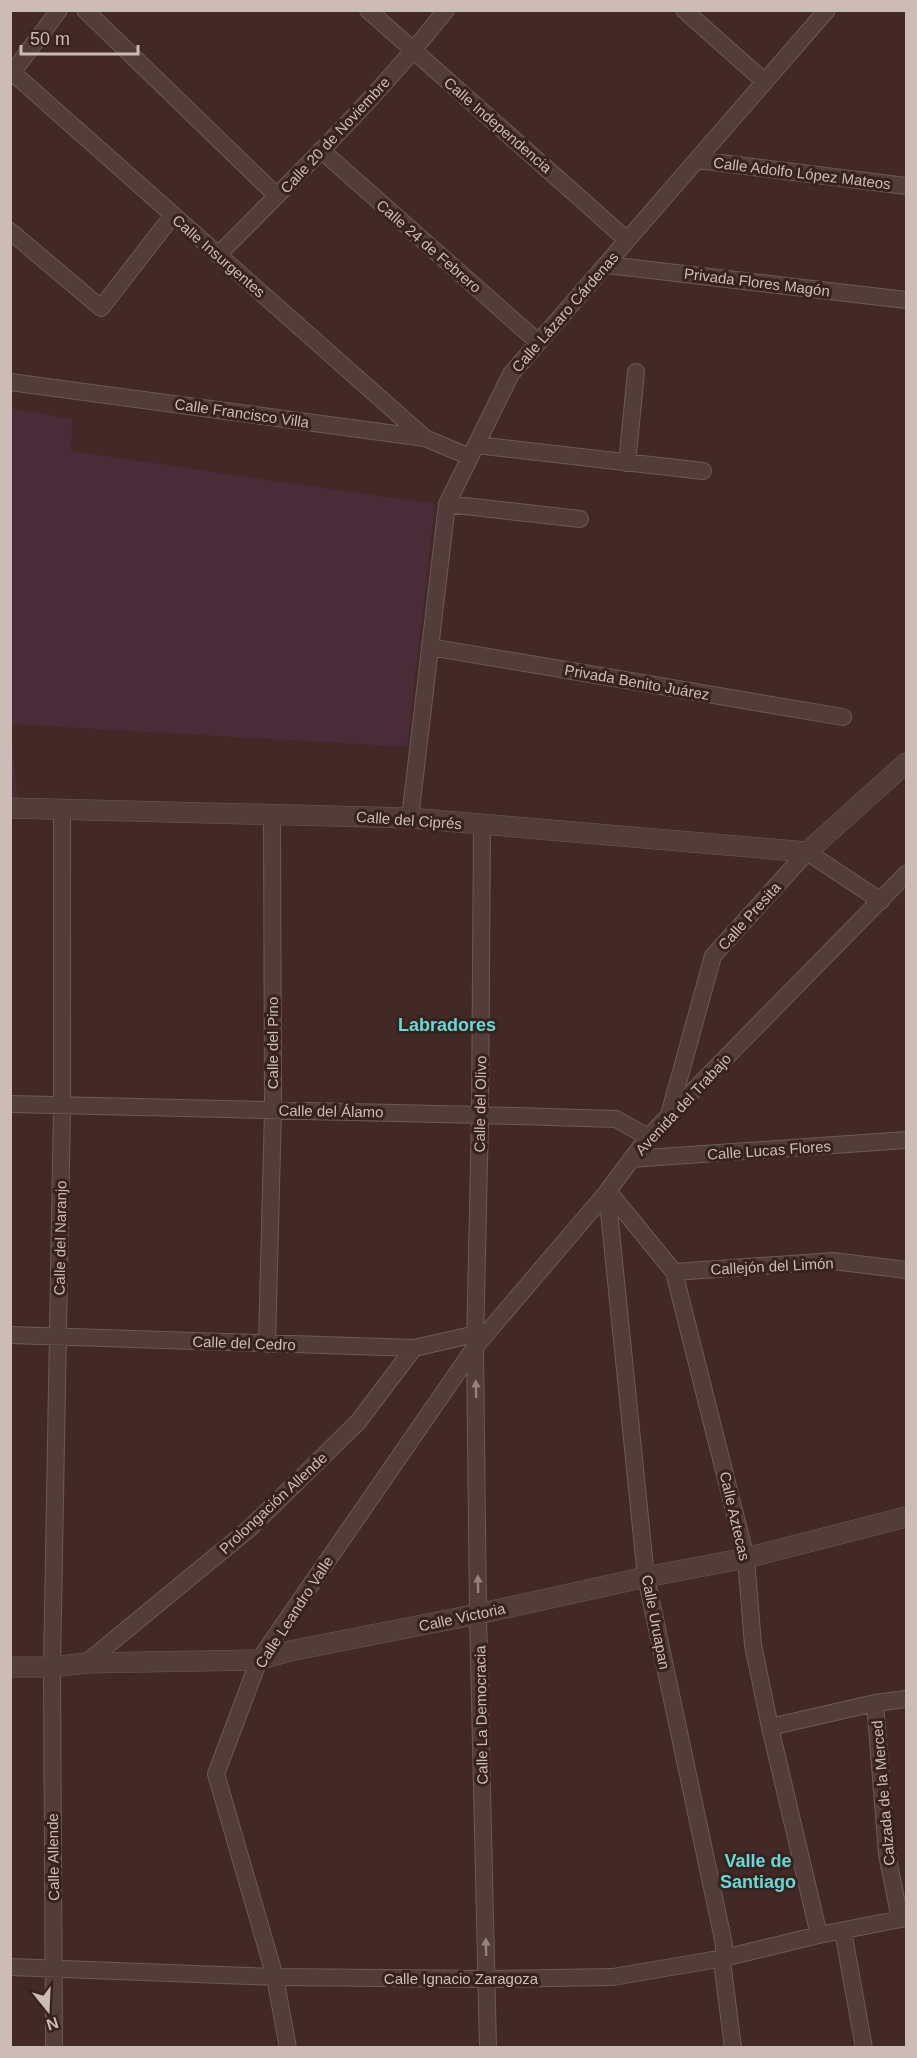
<svg xmlns="http://www.w3.org/2000/svg" width="917" height="2058" viewBox="0 0 917 2058" font-family="Helvetica,sans-serif">
	<rect width="100%" height="100%" fill="#432926"/>
	<path fill="#492c38" d="M10 408 72 419 71 451 435 504 407 747 11 724Z
		M11 729 18 802H11Z"/>
	<g fill="none" stroke-linecap="round" stroke-linejoin="round">
		<g stroke="#6d5955" stroke-width="18">
			<path id="minor" d="M85 10 277 196
				M368 10 627 240
				M684 10 765 82
				M13 73 425 438
				M10 76 59 10
				M321 150 538 342
				M697 160 906 186
				M10 231 101 308 173 215
				M218 255C296 176 377 98 446 10
				M608 265 906 300
				M10 382 425 438 470 457
				M476 445 703 471
				M627 463 636 372
				M447 504 580 519
				M430 647 843 717
				M410 818 447 504 511 374 827 10
				M482 825 480 1115 475 1347 478 1614 488 2048
				M10 1104 480 1115 616 1119 648 1137
				M669 1115 713 956 807 852 881 901
				M631 1159 906 1140
				M608 1191 674 1272 746 1558 753 1645 770 1727 819 1935
				M607 1192 646 1577 724 1944 723 1969 733 2048
				M674 1272 833 1261 906 1270
				M10 1335 414 1348 476 1334
				M267 1344 273 1110 272 814
				M86 1663 250 1528 358 1422 414 1348
				M875 1703 887 1854 900 1919
				M770 1727 875 1703 906 1699
				M843 1931 864 2048
				M10 1967 275 1977 487 1979 613 1977 724 1958 819 1935 906 1918
				M54 2048 52 1667 62 1106V808
				M288 2048 275 1977 216 1774 259 1660 475 1347 607 1192 648 1137 906 874"/>
		</g>
		<g stroke="#6d5955" stroke-width="21">
			<path id="tertiary" d="M10 808 410 818 807 852 906 763
				M10 1667H52L86 1663 259 1660 290 1651 478 1614 646 1577 746 1558 906 1517"/>
		</g>
		<use href="#minor" stroke="#523d3a" stroke-width="16"/>
		<use href="#tertiary" stroke="#523d3a" stroke-width="20"/>
	</g>
	<defs><path id="oneway-solid" d="M-6-.8H1V-3.2L6.5 0L1 3.2V.8H-6Z" transform="scale(1.5)"/></defs>
	<g fill="#95827f">
		<use href="#oneway-solid" transform="translate(476 1389) rotate(-91)"/>
		<use href="#oneway-solid" transform="translate(478 1584) rotate(-91)"/>
		<use href="#oneway-solid" transform="translate(486 1947) rotate(-91)"/>
	</g>
	<g text-anchor="middle" dominant-baseline="central" stroke-width="6" stroke-linejoin="round" paint-order="stroke">
		<g font-size="15" fill="#ccbbb7" stroke="#38221f">
			<text transform="translate(498 125) rotate(41)">Calle Independencia</text>
			<text transform="translate(335 135) rotate(-47)">Calle 20 de Noviembre</text>
			<text transform="translate(802 173) rotate(7)">Calle Adolfo López Mateos</text>
			<text transform="translate(429 246) rotate(41)">Calle 24 de Febrero</text>
			<text transform="translate(219 256) rotate(41)">Calle Insurgentes</text>
			<text transform="translate(757 282) rotate(7)">Privada Flores Magón</text>
			<text transform="translate(565 312) rotate(-49)">Calle Lázaro Cárdenas</text>
			<text transform="translate(242 413) rotate(8)">Calle Francisco Villa</text>
			<text transform="translate(637 682) rotate(10)">Privada Benito Juárez</text>
			<text transform="translate(409 820) rotate(4)">Calle del Ciprés</text>
			<text transform="translate(749 916) rotate(-48)">Calle Presita</text>
			<text transform="translate(272 1043) rotate(-90)">Calle del Pino</text>
			<text transform="translate(480 1104) rotate(-89)">Calle del Olivo</text>
			<text transform="translate(683 1104) rotate(-47)">Avenida del Trabajo</text>
			<text transform="translate(331 1111) rotate(1)">Calle del Álamo</text>
			<text transform="translate(769 1150) rotate(-4)">Calle Lucas Flores</text>
			<text transform="translate(60 1238) rotate(-89)">Calle del Naranjo</text>
			<text transform="translate(772 1266) rotate(-3)">Callejón del Limón</text>
			<text transform="translate(244 1343) rotate(2)">Calle del Cedro</text>
			<text transform="translate(273 1503) rotate(-43)">Prolongación Allende</text>
			<text transform="translate(735 1516) rotate(77)">Calle Aztecas</text>
			<text transform="translate(294 1612) rotate(-57)">Calle Leandro Valle</text>
			<text transform="translate(462 1617) rotate(-12)">Calle Victoria</text>
			<text transform="translate(656 1622) rotate(79)">Calle Uruapan</text>
			<text transform="translate(481 1715) rotate(-91)">Calle La Democracia</text>
			<text transform="translate(883 1793) rotate(-95)">Calzada de la Merced</text>
			<text transform="translate(53 1857) rotate(-91)">Calle Allende</text>
			<text x="461" y="1978">Calle Ignacio Zaragoza</text>
		</g>
		<g font-size="18" font-weight="bold" fill="#65d9d7" stroke="#38221f">
			<text x="447" y="1025">Labradores</text>
			<text x="758" y="1861">Valle de<tspan x="758" dy="21">Santiago</tspan></text>
		</g>
	</g>
	<rect width="917" height="2058" fill="none" stroke="#ccbbb7" stroke-width="24"/>
	<g transform="translate(48 2010) rotate(162)" stroke="#38221f" stroke-width="4.5" paint-order="stroke">
	<path d="M0-4.5L10 22L0 15L-10 22Z" fill="#ccbbb7"/>
	<text y="-9" font-size="16" font-weight="bold" text-anchor="middle" fill="#ccbbb7">N</text>
	</g>
	<path d="M21 45v9h117v-9" fill="none" stroke="#ccbbb7" stroke-width="3"/>
	<text x="30" y="45" font-size="18" fill="#ccbbb7" stroke="#38221f" stroke-width="4.5" paint-order="stroke">50 m</text>
</svg>
